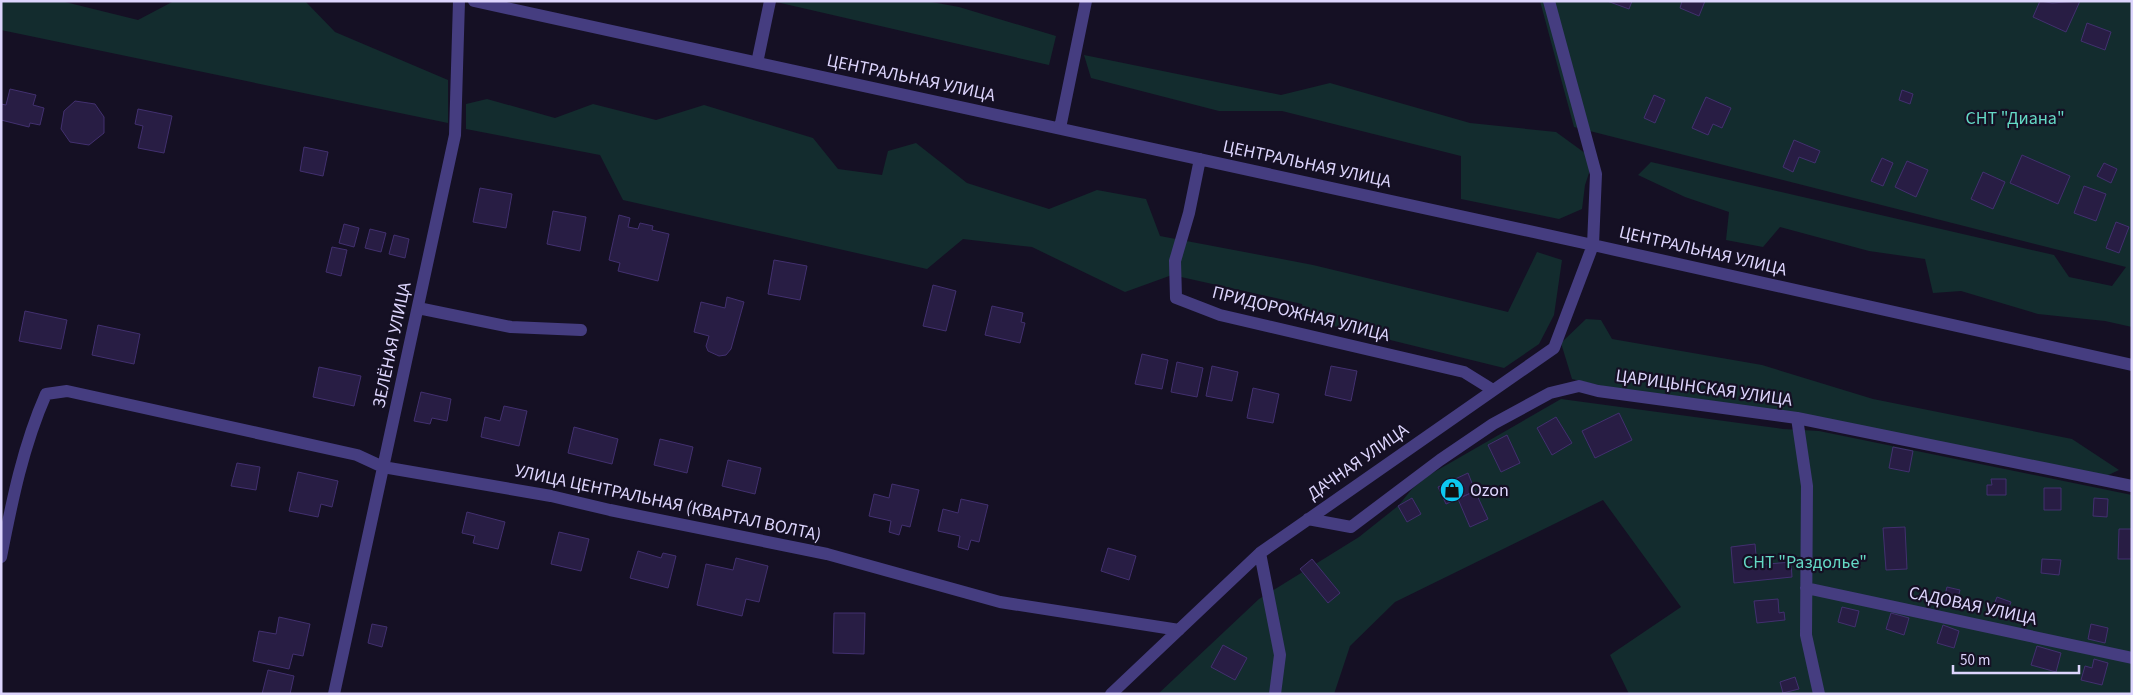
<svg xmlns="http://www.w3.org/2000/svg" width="2133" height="695" viewBox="0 0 2133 695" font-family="'Source Sans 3',sans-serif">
	<rect width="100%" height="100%" fill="#151024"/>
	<path fill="#132c2e" d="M1 1H61L138 20 174 1H305L335 32 448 80V123L1 30Z
		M772 1H926L959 7 1056 36 1049 65Z
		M1540 1H2132V327L2105 321 2038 314 1961 291 1933 293 1925 259 1869 251 1780 227 1763 247 1726 240 1729 212 1685 197 1638 175 1651 162 2054 255 2069 277 2112 286 2126 267 1574 127Z
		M1084 55 1281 95 1330 83 1470 123 1556 132 1589 156 1591 167 1585 185 1582 209 1559 219 1461 199V156L1282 111H1219L1091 78Z
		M487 99 555 118 593 104 656 120 704 105 813 138 838 169 882 175 888 151 916 143 967 183 1049 209 1097 190 1146 199 1160 236 1313 265 1508 312 1537 252 1562 260 1554 315 1539 344 1504 368 1305 319 1302 304 1172 275 1125 292 1032 247 963 239 927 269 623 200 600 155 466 129V104Z
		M1586 319 1601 320 1612 339 1762 365 1873 399 2072 439 2119 470 2100 479 1611 388 1572 379 1561 343Z
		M1561 399 1783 429 1819 431 2132 495V694H1629L1610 655 1681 607 1603 500 1395 602 1350 646 1334 694H1158L1259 599 1359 537 1398 506 1412 489 1429 475Z"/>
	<path fill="#281d44" stroke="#42306f" d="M1607 1H1632L1629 9Z
		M1682 1H1705L1699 16 1680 8Z
		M2040 1 2052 3 2080 1 2066 32 2033 17Z
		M2087 23 2111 32 2105 50 2081 41Z
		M10 89 36 95 33 105 44 108 40 125 30 123 29 127 1 120V104L6 105Z
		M1902 90 1913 94 1910 104 1899 100Z
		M1654 95 1665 100 1655 123 1644 118Z
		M1706 97 1731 108 1722 128 1713 124 1708 135 1692 128Z
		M75 101 95 104 104 117V133L89 145 70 142 61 129 64 111Z
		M138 109 172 116 164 153 138 148 143 126 135 124Z
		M1794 140 1820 151 1815 163 1799 157 1793 172 1783 167Z
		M304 147 328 152 323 176 300 171Z
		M2022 155 2070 176 2058 204 2010 183Z
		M1882 158 1893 163 1883 186 1871 181Z
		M1907 161 1928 170 1916 197 1895 187Z
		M2104 163 2117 169 2111 183 2097 176Z
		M1983 172 2005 182 1993 209 1971 199Z
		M2084 186 2106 194 2096 221 2074 213Z
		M480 188 512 194 506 228 473 222Z
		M553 211 586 217 580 251 547 244Z
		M619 215 630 218 628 227 638 229 640 223 653 226 652 230 669 234 658 281 618 271 620 263 609 260Z
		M2116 222 2129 227 2119 253 2106 248Z
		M344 224 359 228 354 247 339 243Z
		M370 229 386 233 381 252 365 248Z
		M394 235 409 239 405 258 389 254Z
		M332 247 347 250 341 276 326 272Z
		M774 260 807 266 800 300 768 294Z
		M933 285 956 291 946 331 923 326Z
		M727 297 744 302 731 349 726 355 719 356 708 351 706 346 709 336 694 332 701 302 725 308Z
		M992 306 1023 313 1021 322 1025 323 1020 343 985 335Z
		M25 311 67 320 61 349 19 341Z
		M98 325 140 334 134 364 92 355Z
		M1142 354 1168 360 1162 389 1135 384Z
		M1177 362 1203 368 1197 397 1171 392Z
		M1212 366 1238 372 1232 401 1206 396Z
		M1331 366 1357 371 1351 401 1325 395Z
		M319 367 361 376 354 406 313 397Z
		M1253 388 1279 394 1273 423 1247 418Z
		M421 392 451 399 447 421 432 418 430 424 414 421Z
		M504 406 527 411 519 446 481 437 485 417 500 421Z
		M1619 413 1632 440 1595 458 1582 431Z
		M1556 417 1572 443 1552 455 1537 428Z
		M574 427 618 439 612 464 568 453Z
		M1507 435 1520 463 1501 472 1488 445Z
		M660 439 693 447 687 473 654 465Z
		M1893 447 1913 451 1909 472 1889 468Z
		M728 460 761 468 755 494 722 486Z
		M237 463 260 467 256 490 231 486Z
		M298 472 338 481 332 507 321 504 318 517 289 511Z
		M1468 473 1475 491 1446 504 1438 487Z
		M1991 479H2006V495H1987V485H1992Z
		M892 484 919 490 910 527 902 525 899 535 889 532 891 521 869 516 874 494 889 498Z
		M2044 488H2061V510H2044Z
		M1475 491 1488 519 1470 527 1458 499Z
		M1412 498 1421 514 1407 522 1398 506Z
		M2094 498 2108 499 2107 517 2093 516Z
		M961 499 988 505 979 542 971 540 968 550 958 547 960 536 938 531 943 509 958 513Z
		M467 512 505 522 498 549 473 543 475 536 462 533Z
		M1905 527 1907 569 1886 570 1883 528Z
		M2119 529H2132V559H2118Z
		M559 532 589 539 581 571 551 564Z
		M1755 544 1757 565 1791 562 1792 577 1734 583 1731 547Z
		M1108 548 1136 556 1129 580 1101 571Z
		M638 551 661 558 663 553 676 556 668 588 630 578Z
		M736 558 768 566 759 602 746 599 742 616 697 605 706 564 733 570Z
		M1312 559 1340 593 1328 603 1300 569Z
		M2042 559 2061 560 2059 575 2041 573Z
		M1947 587 1960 590 1956 605 1943 602Z
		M1997 597 2011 602 2005 618 1991 612Z
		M1778 599 1779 613 1784 612 1785 620 1757 623 1754 601Z
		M1842 607 1859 611 1855 627 1838 622Z
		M834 613H865L864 654 833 653Z
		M1891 613 1909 618 1904 635 1886 629Z
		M279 617 310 624 303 656 293 654 289 669 253 661 259 631 276 634Z
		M372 624 387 627 382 647 368 643Z
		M2091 624 2108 628 2105 643 2088 639Z
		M1943 625 1959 631 1954 648 1937 643Z
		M1223 645 1247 658 1235 680 1211 667Z
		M2037 646 2061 653 2056 672 2031 665Z
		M2094 659 2108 663 2102 685 2081 680 2085 666 2092 668Z
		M268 670 294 676 290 694H262Z
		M1795 677 1799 689 1783 693 1780 682Z"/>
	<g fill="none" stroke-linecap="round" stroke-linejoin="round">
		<path stroke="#453d80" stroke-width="12" d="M474 1 1593 245 2132 365
			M757 63 770 1
			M1060 128 1086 1
			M1200 159 1189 213 1175 261 1176 298 1220 315 1464 372 1493 390
			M418 308 511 327 581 330
			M1797 418 1807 486 1806 635 1819 694
			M1308 519 1351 527 1440 460 1493 424 1550 393 1579 386 1598 391 1797 418 2132 486
			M1260 553 1280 655 1275 694
			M1 557C12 501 23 446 46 394L67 391 357 455 383 467 551 496 610 510 827 554 1000 602 1179 630
			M1806 588 2132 658
			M334 694 455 135 459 1
			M1111 694 1260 553 1554 348 1593 245 1596 174 1549 1"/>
	</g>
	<defs>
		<g id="shop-disc" transform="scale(1.25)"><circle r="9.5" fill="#0dc8f1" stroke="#151024"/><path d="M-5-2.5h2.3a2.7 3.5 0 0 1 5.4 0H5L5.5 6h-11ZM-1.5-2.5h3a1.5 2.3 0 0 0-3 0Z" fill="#111"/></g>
	</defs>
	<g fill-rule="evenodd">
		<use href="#shop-disc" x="1452" y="490"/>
	</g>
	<g text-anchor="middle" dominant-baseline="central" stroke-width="4.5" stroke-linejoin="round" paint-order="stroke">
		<g font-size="18" fill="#ddd5fd" stroke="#151024">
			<text transform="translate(911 78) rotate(12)">ЦЕНТРАЛЬНАЯ УЛИЦА</text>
			<text transform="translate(1307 164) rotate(12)">ЦЕНТРАЛЬНАЯ УЛИЦА</text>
			<text transform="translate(1703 251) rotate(13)">ЦЕНТРАЛЬНАЯ УЛИЦА</text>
			<text transform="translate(1301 314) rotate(14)">ПРИДОРОЖНАЯ УЛИЦА</text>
			<text transform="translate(392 345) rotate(-78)">ЗЕЛЁНАЯ УЛИЦА</text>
			<text transform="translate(1704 388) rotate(8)">ЦАРИЦЫНСКАЯ УЛИЦА</text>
			<text transform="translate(1358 462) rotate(-35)">ДАЧНАЯ УЛИЦА</text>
			<text transform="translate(668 503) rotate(12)">УЛИЦА ЦЕНТРАЛЬНАЯ (КВАРТАЛ ВОЛТА)</text>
			<text transform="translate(1973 606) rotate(12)">САДОВАЯ УЛИЦА</text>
		</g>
		<g font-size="18" fill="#64d9c5" stroke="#151024">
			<text x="2015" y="118">СНТ "Диана"</text>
			<text x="1805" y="562">СНТ "Раздолье"</text>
		</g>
		<g font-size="18" fill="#ddd5fd" stroke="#151024" text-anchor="start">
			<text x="1470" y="490">Ozon</text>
		</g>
	</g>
	<rect width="2133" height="695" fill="none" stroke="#ddd5fd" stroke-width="5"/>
	<path d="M1953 665v8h126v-8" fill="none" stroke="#ddd5fd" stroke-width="2.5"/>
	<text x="1960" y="665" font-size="15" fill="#ddd5fd" stroke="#151024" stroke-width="4" paint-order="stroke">50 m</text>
</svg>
